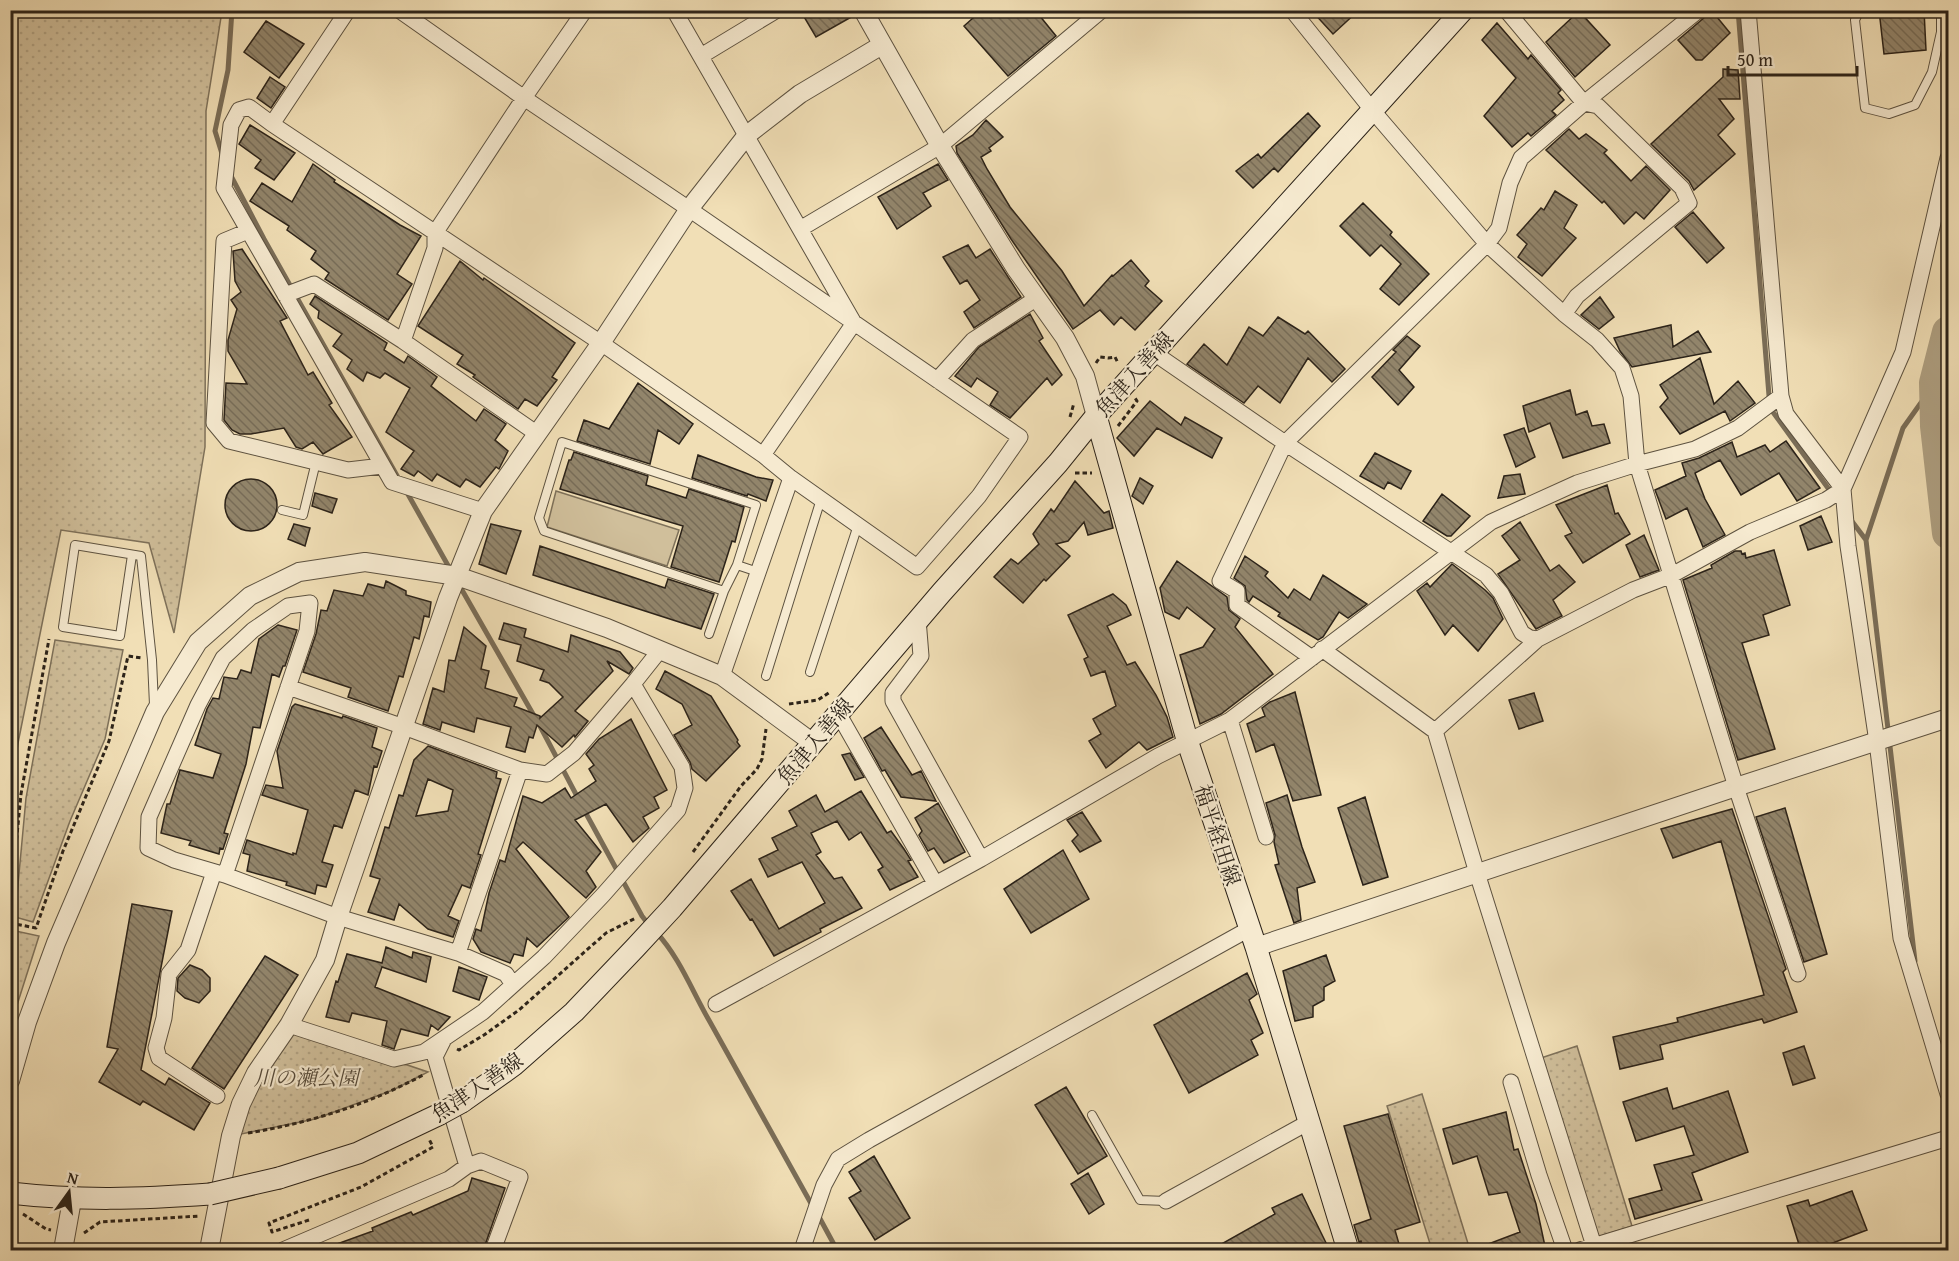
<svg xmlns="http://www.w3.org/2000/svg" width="1959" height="1261" viewBox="0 0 1959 1261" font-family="'Gentium Book Plus','Noto Serif JP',serif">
	<defs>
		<pattern id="grass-dots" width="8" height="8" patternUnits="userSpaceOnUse" patternTransform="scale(1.5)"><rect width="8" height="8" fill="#d0bf9b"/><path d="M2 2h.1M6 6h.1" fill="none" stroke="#b3a485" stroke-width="1.8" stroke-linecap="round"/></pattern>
		<pattern id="building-back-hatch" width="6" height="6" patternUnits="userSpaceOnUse" patternTransform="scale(1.5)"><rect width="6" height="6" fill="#92856b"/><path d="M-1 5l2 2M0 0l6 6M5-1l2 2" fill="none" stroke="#776c57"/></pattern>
	</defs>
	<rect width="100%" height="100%" fill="#f1dfb6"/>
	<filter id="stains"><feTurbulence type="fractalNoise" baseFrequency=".00333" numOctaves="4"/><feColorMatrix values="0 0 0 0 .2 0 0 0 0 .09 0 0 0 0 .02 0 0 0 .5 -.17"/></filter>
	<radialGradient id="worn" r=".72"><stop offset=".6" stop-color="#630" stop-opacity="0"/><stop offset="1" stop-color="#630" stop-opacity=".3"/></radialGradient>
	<path fill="url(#grass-dots)" stroke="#7e715a" stroke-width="1.5" d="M21 11H222L206 111 205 447 174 633 149 543 61 530 18 743 11 792 10 20Z
		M55 640 123 650 105 739 70 821 33 922 15 917 26 798Z
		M11 930 39 936 11 1024 10 930Z
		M289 1025 428 1072 393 1090 315 1119 231 1136Z
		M1577 1046 1632 1226 1595 1238 1541 1058Z
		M1422 1094 1470 1250H1432L1387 1106Z"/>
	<path fill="#d0bf9b" stroke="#7e715a" stroke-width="1.5" d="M556 491 679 530 667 566 547 527Z"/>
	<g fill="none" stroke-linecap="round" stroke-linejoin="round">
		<path stroke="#7a6d57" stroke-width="5" d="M1738 10 1770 408 1833 495
			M223 157 215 131 228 70 232 10
			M230 174 264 239 400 481
			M405 489 450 569
			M1851 520 1866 540 1915 961
			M1866 540 1903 428 1935 383
			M458 583 541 728 579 800
			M583 808 642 916 649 925
			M656 932C680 958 692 991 710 1022 744 1084 779 1145 813 1207
			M818 1215 837 1250"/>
		<path stroke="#ae9f81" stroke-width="32" d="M1948 332 1935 383 1936 426 1948 533"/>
	</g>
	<path fill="url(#building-back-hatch)" stroke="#2c2319" stroke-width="1.5" fill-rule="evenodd" d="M800 10H852L853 16 816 37Z
		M982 10H991L996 16 1003 10H1035L1056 36 1008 76 964 26Z
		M1311 10H1359L1333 34Z
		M1879 10H1924L1926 50 1884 54Z
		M1579 11 1610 45 1575 77 1546 42Z
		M1712 11 1730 33 1702 60H1696L1678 40Z
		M266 21 304 44 279 78 244 52Z
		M1497 23 1528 59 1531 55 1561 90 1558 93 1564 100 1552 111 1556 115 1531 136 1528 133 1512 147 1484 116 1516 78 1482 40Z
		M1723 69 1738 70 1740 99H1719L1734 119 1718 135 1735 154 1694 190 1689 181 1651 144 1723 77Z
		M270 77 285 87 271 108 257 98Z
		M1308 113 1320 126 1278 172 1274 168 1253 188 1236 171 1258 154 1261 158Z
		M986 120 1003 137 989 148 991 151 981 157 987 169 1010 207 1062 271 1084 306 1112 275 1113 276 1131 260 1149 281 1145 286 1162 301 1135 330 1121 317 1114 325 1100 310 1073 329 1011 239 957 153 956 146 973 135Z
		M250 125 295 153 274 180 255 168 261 160 239 144Z
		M1569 129 1579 139 1586 134 1607 150 1604 153 1631 181 1646 166 1670 190 1644 219 1636 212 1624 224 1604 201 1602 203 1546 150Z
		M313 164 335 180 334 182 400 225 421 236 397 274 412 284 388 320 325 279 329 273 311 259 316 251 287 230 289 226 250 201 262 183 292 202Z
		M938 164 948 180 923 193 931 206 897 229 878 197Z
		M1555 191 1577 205 1564 228 1576 238 1542 276 1518 257 1527 244 1517 235 1541 208 1544 210Z
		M1363 203 1392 232 1390 235 1429 274 1399 305 1380 289 1401 264 1381 245 1370 256 1340 226Z
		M1693 212 1724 248 1707 263 1675 227Z
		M968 245 976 258 990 249 1021 297 974 328 964 312 980 300 967 280 960 284 943 257Z
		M242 249 287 318 280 321 308 375 313 372 332 403 329 405 352 437 323 454 313 442 302 449 296 447 284 428 251 434H240L232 430 224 420 226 383 247 384 228 351V340L237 309 231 300 241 292 235 281 233 251Z
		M460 261 483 280 484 278 575 343 552 377 557 380 537 406 525 399 518 409 473 377 475 375 457 364 463 355 418 326Z
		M315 296 387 343 384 350 404 363 408 356 437 377 431 386 476 421 484 409 506 424 495 440 508 451 499 469 496 467 480 487 466 479 460 487 437 474 432 481 418 471 414 476 401 469 414 451 386 432 410 388 385 373 380 378 367 372 363 381 347 369 352 360 333 346 342 334 318 318 319 311 310 304Z
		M1600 297 1614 317 1599 329 1581 315Z
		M1030 314 1043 338 1039 341 1062 375 1052 385 1047 378 1010 418 990 405 998 392 977 378 971 387 955 376 979 347Z
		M1278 317 1305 334 1308 331 1345 369 1332 382 1308 358 1280 403 1258 386 1244 403 1187 364 1204 344 1227 365 1249 327 1263 336Z
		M1671 325 1673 347 1698 331 1711 352 1632 367 1620 351 1614 338Z
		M1407 336 1420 346 1399 370 1414 387 1398 405 1372 377 1396 352 1393 350Z
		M1700 358 1714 404 1738 381 1755 403 1730 421 1725 411 1680 434 1660 407 1668 398 1660 385Z
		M638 383 693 424 679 444 658 430 650 464 577 441 584 420 609 429Z
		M1570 390 1576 415 1587 411 1592 426 1604 424 1610 443 1563 458 1550 423 1529 432 1523 406Z
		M1150 401 1181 425 1185 417 1222 438 1212 458 1157 428 1134 456 1117 438Z
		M1524 428 1535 457 1516 467 1504 435Z
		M1786 441 1820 488 1797 501 1779 473 1741 495 1720 460 1695 473 1705 499 1725 535 1703 547 1687 508 1666 519 1655 490 1686 476 1682 463 1699 458 1732 442 1737 457 1765 445 1770 452Z
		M574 452 648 476 646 485 686 498 689 489 744 507 735 542 732 541 719 582 671 567 683 526 560 489 569 460H571Z
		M1375 453 1411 471 1401 489 1388 482 1384 489 1360 476Z
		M698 455 756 477 773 480 766 501 748 494 747 496 692 478Z
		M1520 474 1525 494 1498 498 1504 476Z
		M1140 478 1153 486 1143 504 1132 496Z
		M225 505a26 26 0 1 1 52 0a26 26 0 1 1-52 0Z
		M1075 481 1104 513 1109 511 1113 528 1088 535 1084 522 1068 541 1056 544 1070 556 1046 581 1044 579 1023 603 994 577 1011 559 1018 564 1039 544 1033 534 1051 509 1054 512Z
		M1607 485 1615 514 1618 513 1630 534 1583 563 1565 536 1572 533 1556 505Z
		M315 493 337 499 332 513 312 506Z
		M1442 494 1470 516 1451 536H1447L1423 521Z
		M1821 516 1832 542 1808 550 1800 526Z
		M1520 522 1550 571 1559 565 1575 582 1553 600 1562 616 1536 629 1498 574 1520 560 1502 536Z
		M294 524 310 528 305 546 288 539Z
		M491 524 521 531 506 574 479 564Z
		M1644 535 1659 570 1640 577 1626 545Z
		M540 546 665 588 668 579 714 594 701 629 533 575Z
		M1774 550 1790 605 1763 615 1769 635 1742 643 1775 749 1738 760 1683 580 1712 568 1711 565 1735 551H1741L1742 554 1745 553 1746 558Z
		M1245 556 1268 572 1265 576 1288 598 1294 589 1310 600 1323 575 1367 604 1348 618 1339 612 1323 637 1318 640 1278 616 1280 613 1253 596 1249 602 1247 600 1245 586 1234 578Z
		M1177 561 1227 597 1229 610 1240 619 1235 627 1273 674 1221 714 1200 724 1180 655 1203 647 1215 629 1187 607 1179 619 1165 612 1160 588Z
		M1452 564 1485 590 1493 598 1503 619 1478 651 1453 625 1445 635 1417 591 1427 583 1430 587Z
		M386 581 406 591V595L431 602 429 617 424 616 419 639 414 637 403 677 399 676 388 711 348 697 351 688 303 672 316 634 321 610 327 611 334 590 363 596 368 584 384 588Z
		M1113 594 1126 605 1131 615 1107 626 1127 665 1135 662 1156 695 1167 717 1173 737 1147 750 1139 742 1106 768 1089 741 1101 734 1093 719 1116 706 1105 671 1091 676 1084 659 1088 657 1068 615Z
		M504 623 526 629 524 637 568 652 571 635 620 652 633 668 629 674 607 661 613 671 575 711 588 721 575 737 574 735 562 747 537 725 533 738 529 737 525 752 506 747 511 727 477 718 474 732 442 722 440 730 423 724 433 688 444 692 449 660 455 661 464 627 486 646 481 669 489 671 485 688 517 698 514 706 540 716V718L563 697 549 683 540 680 544 670 517 661 521 645 499 639Z
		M278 625 297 630 285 666H283L279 677 272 674 260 728 253 727 246 764 224 833 228 834 223 849 220 848 219 854 189 845 191 841 161 833 167 804H170L180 770 213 778 221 754 195 745 207 709 213 698 219 699 224 677 237 679 241 670 251 673 259 639Z
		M665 671 711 696 738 740 737 742 740 746 706 781 692 769 690 762 674 735 692 725 682 704 656 689Z
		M1295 692 1321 795 1293 801 1274 744 1256 752 1247 724 1265 716 1262 708 1270 702Z
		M1534 693 1543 721 1519 729 1509 700Z
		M295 704 342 718 343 716 377 728 372 747 382 751 377 767 374 766 368 795 355 790 342 828 334 825 322 862 333 865 326 887 317 885 315 894 286 885 287 882 247 871 250 855 243 853 247 840 293 855V853L296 854 308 810 262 795 266 785 283 788 277 751 292 707Z
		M631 719 667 790 654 797 659 808 643 817 649 828 633 842 606 804 575 820 601 852 586 871 596 887 586 898 523 842 516 849 569 917 537 947 527 938 523 956 514 954 510 963 481 952 473 939 476 929 481 931 489 893 500 860 505 862 523 796 542 803 565 788 571 798 596 781 589 769 594 765 586 754 599 739Z
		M881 727 912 775 921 771 936 801 901 797 885 770 882 771 864 738Z
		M428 746 497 772 496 778 501 779 478 854 481 855 470 888 462 885 448 916 459 921 453 937 428 929 399 904 394 920 368 912 380 879 370 876 385 827 389 828 399 795 403 796 414 760ZM428 779 453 790 448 811 416 816Z
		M850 753 864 777 855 780 842 755Z
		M861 791 887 833 891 831 904 849 911 860 908 861 918 877 890 890 878 870 883 867 861 832 849 840 837 821 811 833 821 852 816 855 834 879 842 877 862 908 820 929 821 932 774 956 752 919 750 920 731 891 751 879 779 929 825 903 802 862 768 877 759 859 778 850 772 838 797 826 789 811 816 795 825 812Z
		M1287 795 1302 847 1315 882 1297 888 1301 920 1294 923 1275 865 1279 864 1274 842 1275 835 1266 803Z
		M1365 797 1388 877 1363 885 1338 808Z
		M938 803 965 852 944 863 934 848 928 851 919 835 922 831 915 818Z
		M1785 808 1827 954 1804 962 1756 817Z
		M1732 809 1786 969 1783 972 1797 1012 1764 1023 1762 1019 1660 1045 1663 1059 1620 1069 1613 1037 1678 1022 1677 1018 1764 995 1721 841 1673 858 1661 829Z
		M1082 812 1101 841 1080 852 1072 841 1078 835 1067 820Z
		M1063 850 1089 899 1031 933 1004 889Z
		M132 904 172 911 141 1070 165 1085 169 1078 210 1103 194 1130 143 1101 140 1105 99 1082 118 1049 107 1047Z
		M386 947 412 958 413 952 431 957 426 982 382 967 375 987 450 1017 438 1030 431 1025 428 1036 401 1029 394 1049 382 1045 387 1021 352 1013 349 1022 326 1017 336 981 338 982 347 954 382 963Z
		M1326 955 1335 981 1324 987V1000L1313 1006V1017L1295 1021 1283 971Z
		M265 956 298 975 224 1089 192 1068Z
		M190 965 202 970 210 978V991L199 1003 185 998 177 991 178 978Z
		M459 967 487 977 479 1000 453 991Z
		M1247 973 1257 994 1249 1000 1263 1033 1251 1040 1258 1055 1189 1093 1154 1025Z
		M1804 1046 1815 1078 1793 1085 1783 1053Z
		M1066 1087 1107 1156 1078 1174 1035 1105Z
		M1667 1088 1673 1109 1728 1091 1748 1152 1692 1173 1702 1200 1635 1219 1629 1199 1662 1190 1654 1165 1694 1155 1684 1126 1636 1141 1623 1102Z
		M1506 1112 1514 1150 1518 1149 1536 1204 1546 1251H1475V1249L1520 1232 1507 1192 1489 1195 1477 1156 1453 1164 1443 1129Z
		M1388 1114 1420 1222 1395 1230 1401 1251H1364L1361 1241 1359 1242 1354 1225 1371 1219 1344 1126Z
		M874 1156 910 1218 875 1240 849 1198 861 1191 849 1172Z
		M1088 1173 1104 1204 1089 1214 1071 1184Z
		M472 1178 505 1188 483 1251H323V1249L373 1231 372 1228 411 1212 413 1215 468 1191Z
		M1852 1191 1867 1230 1830 1244 1832 1251H1801L1787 1206 1808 1200 1810 1206Z
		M1302 1194 1330 1251H1209L1275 1214 1272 1208Z"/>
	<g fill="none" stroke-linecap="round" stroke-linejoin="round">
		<g stroke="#5d5240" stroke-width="10">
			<path id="service" d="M1860 10 1855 20 1865 108 1889 114 1915 105 1932 72 1941 32V10
				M282 510 303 515 316 462
				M132 555 120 636 63 627 75 545 141 556 152 660 154 705
				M724 591 737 565
				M709 634 724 591 544 531 539 518 562 442 756 505 737 565 758 572
				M810 672 858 525
				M766 676 821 499
				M1092 1115 1140 1200 1166 1201"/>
		</g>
		<g stroke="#5d5240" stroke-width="17">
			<path id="minor" d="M399 10 524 98 585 10
				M674 10 854 323 763 455
				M1292 10 1373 111 1487 244 1285 443 1220 581 1237 591V605L1312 658
				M1506 10 1584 103 1598 106 1682 188 1689 203 1577 296 1564 314
				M1699 10 1584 103 1521 158 1510 183 1499 228 1487 244 1564 314 1597 340 1622 368 1631 396 1637 464 1736 787 1798 974
				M1748 10 1781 396 1786 414 1843 489
				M701 56 777 10
				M272 124 348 10
				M1948 158 1903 352 1843 489 1848 546 1877 742 1901 938 1948 1094
				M800 229 940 146 1102 10
				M248 231 224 241 214 423 229 441 348 470 382 466
				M285 295 314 284 403 341
				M1154 353 1285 443 1486 575 1501 593 1522 633 1530 638 1538 639 1633 590 1672 575 1750 532 1826 500 1843 489
				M937 380 973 340 1037 298
				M483 511 392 482 224 188 231 125 239 110 249 107 272 124 601 343 763 455 791 478 917 567 979 496 1020 437 689 209 524 98 435 233V248L403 341 536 433
				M918 619 921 656 893 693V701L981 859
				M1322 649 1435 731 1477 873 1594 1246
				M722 676 791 478
				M288 687 404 727 520 770 547 774 574 753 633 684 660 650
				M838 713 935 883
				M1230 720 1266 837
				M1435 731 1538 639
				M214 872 188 950 169 974 164 1018 156 1048 159 1058 217 1096
				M225 875 307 631 310 603 288 606 253 630 223 658 198 705 149 817 148 848 174 860 225 875 338 917 458 953 506 974 513 985
				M458 953 520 770
				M716 1004 981 859 1158 756 1230 720 1491 522 1577 483 1637 464 1695 449 1738 428 1781 396
				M289 1025 394 1059 424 1052 483 1012 544 957 603 895 678 810 685 788 682 767 633 684
				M443 1041 435 1057 467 1166
				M1511 1082 1539 1175 1565 1250
				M1166 1201 1309 1122
				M283 1250 449 1179 467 1166 481 1161 520 1177 493 1250
				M802 1250 824 1185 838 1159 869 1140 1249 929
				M1580 1250 1948 1138"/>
		</g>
		<g stroke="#5d5240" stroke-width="20">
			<path id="tertiary" d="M863 10 940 146 1016 269 1065 338 1085 376 1096 416
				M1256 947 1736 787 1948 718
				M10 1081 27 1022 56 943 155 712 198 642 250 596 299 572 365 562 457 576 607 628 722 676 813 743
				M63 1250 72 1200
				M209 1250 231 1136 241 1104 256 1073 289 1025 325 960 338 917 448 598 483 511 601 343 689 209 747 135 800 94 882 45"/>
		</g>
		<g stroke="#2c2319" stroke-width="23">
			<path id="secondary" d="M1096 416 1188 743 1256 947 1348 1250
				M462 1102 514 1065 574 1012 635 948 672 908 942 592 1058 463 1096 416 1463 10
				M279 1178 358 1153 440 1114
				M10 1193C79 1201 141 1199 210 1194"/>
		</g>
		<path stroke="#2c2319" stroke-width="3" stroke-dasharray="4.5 3" stroke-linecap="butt" d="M1096 363 1100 357 1108 358 1115 357 1118 363
			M1070 417 1074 403
			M1118 426 1137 401 1135 398
			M1075 473H1092
			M789 704 818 700 830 692
			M693 852 741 786 757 769 762 759 766 729
			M10 907 21 794 49 639
			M10 923 36 928 63 851 109 741 128 656 142 658
			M457 1049 459 1050 484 1035 519 1010 606 933 636 918
			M248 1133C310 1123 369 1104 423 1075
			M23 1214 46 1229 51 1230
			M309 1220 272 1232 269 1223 361 1187 433 1147 429 1139
			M84 1233 100 1222 200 1216"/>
		<use href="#service" stroke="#f6ead0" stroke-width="8"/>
		<use href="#minor" stroke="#f6ead0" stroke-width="15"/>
		<use href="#tertiary" stroke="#f6ead0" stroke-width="18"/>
		<use href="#secondary" stroke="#f6ead0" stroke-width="21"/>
		<g stroke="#2c2319" stroke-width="23" stroke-linecap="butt">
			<path id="secondary-bridge" d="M440 1114 462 1102
				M210 1194 279 1178"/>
		</g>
		<use href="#secondary-bridge" stroke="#f6ead0" stroke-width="21"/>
	</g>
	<g text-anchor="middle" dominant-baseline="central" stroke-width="4.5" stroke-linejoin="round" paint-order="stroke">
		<g font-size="21" fill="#2c2319" stroke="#f6ead0">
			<text transform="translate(1134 374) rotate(-48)">魚津入善線</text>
			<text transform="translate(815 741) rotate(-50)">魚津入善線</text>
			<text transform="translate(1218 835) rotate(72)">福平経田線</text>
			<text transform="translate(477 1087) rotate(-34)">魚津入善線</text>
		</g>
		<g font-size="21" font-style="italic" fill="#554a3a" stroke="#f6ead0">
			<text x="306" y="1077">川の瀬公園</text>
		</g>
	</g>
	<rect width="1959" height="1261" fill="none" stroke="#f1dfb6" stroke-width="36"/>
	<rect x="12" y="12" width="1935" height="1237" fill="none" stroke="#2c2319" stroke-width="3"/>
	<rect x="18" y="18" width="1923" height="1225" fill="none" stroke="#2c2319" stroke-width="1.5"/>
	<g transform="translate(69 1192) rotate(15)" stroke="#f6ead0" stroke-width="4.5" paint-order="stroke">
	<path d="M0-4.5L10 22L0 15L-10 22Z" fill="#2c2319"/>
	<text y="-9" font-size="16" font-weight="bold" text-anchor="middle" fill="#2c2319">N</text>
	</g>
	<path d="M1728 66v9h129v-9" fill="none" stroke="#2c2319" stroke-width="3"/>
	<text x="1737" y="66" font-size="18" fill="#2c2319" stroke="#f6ead0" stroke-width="4.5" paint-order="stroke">50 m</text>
	<rect width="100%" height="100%" filter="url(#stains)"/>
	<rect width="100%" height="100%" fill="url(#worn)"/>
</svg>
